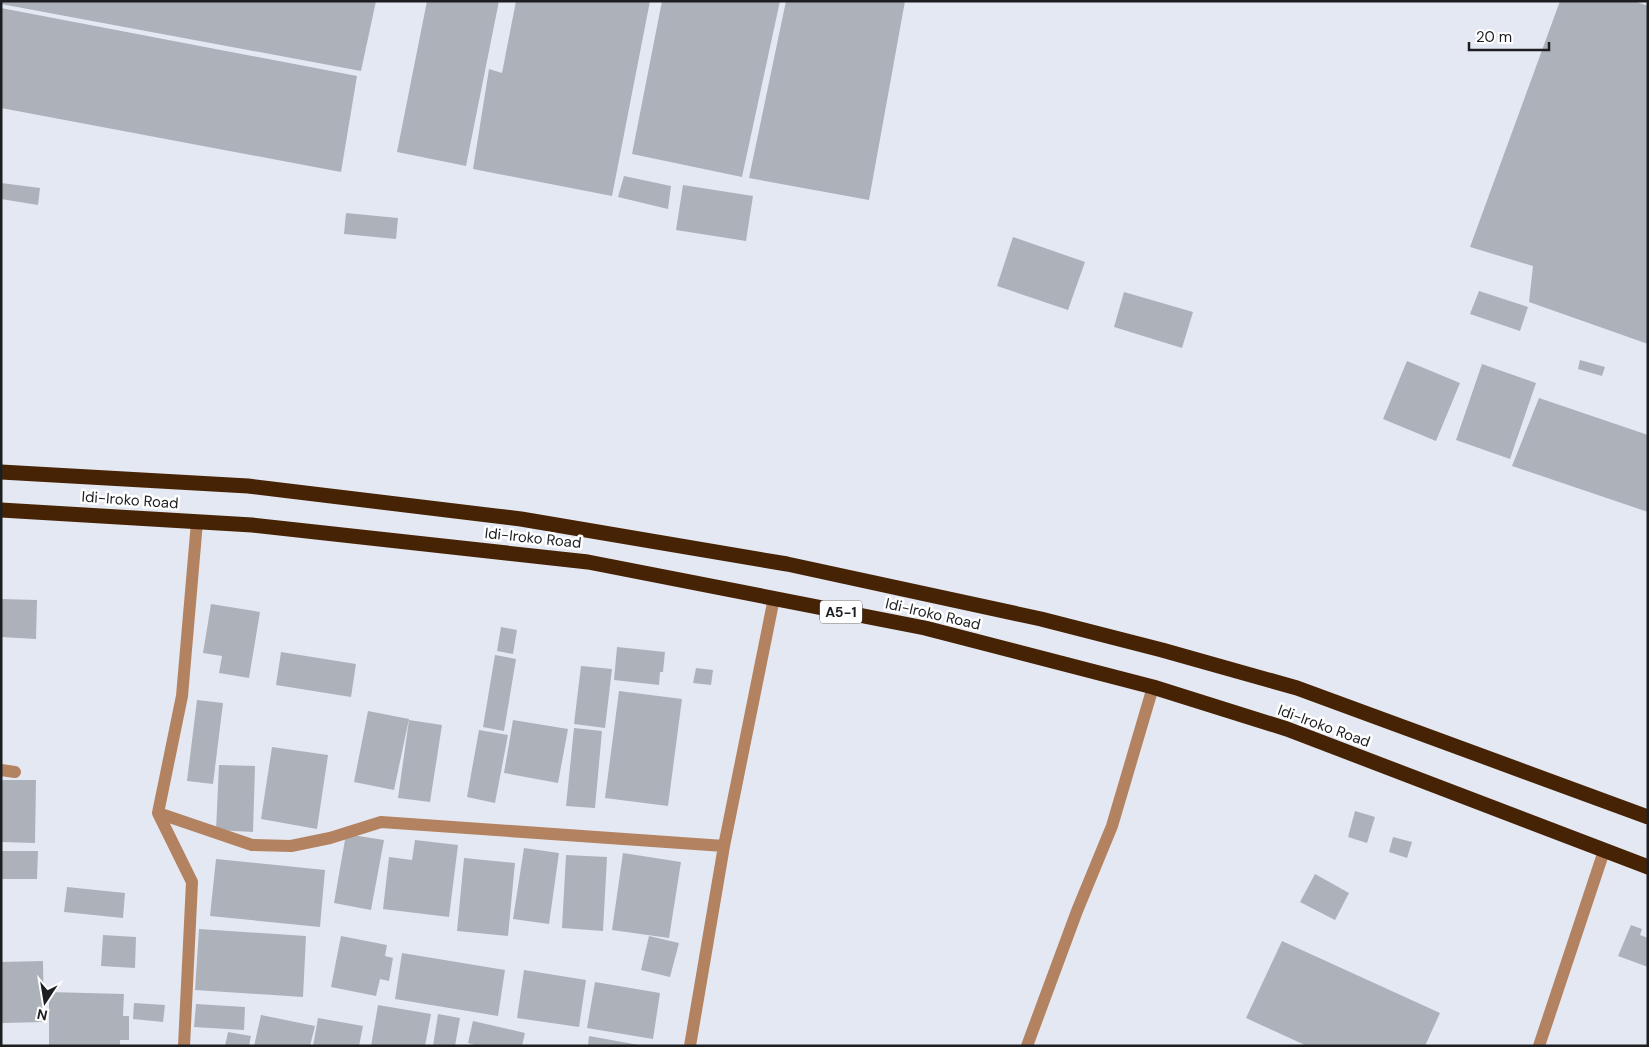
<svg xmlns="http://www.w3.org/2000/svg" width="1649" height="1047" viewBox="0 0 1649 1047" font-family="'DM Sans',sans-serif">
	<rect width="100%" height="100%" fill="#e4e8f2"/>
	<path fill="#adb2ba" d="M1 1H376L361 71 1 4Z
		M427 1H499L466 166 397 152Z
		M516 1H650L612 196 473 169 489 69 502 73Z
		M662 1H780L742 177 632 154Z
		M786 1H905L869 200 749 178Z
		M1560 1H1634L1648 6V344L1529 302 1533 266 1470 247Z
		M1 8 357 76 341 172 1 108Z
		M624 176 671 186 668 209 618 197Z
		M1 183 40 188 38 205 1 199Z
		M683 185 753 196 746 241 676 230Z
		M346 213 398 218 396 239 344 234Z
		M1013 237 1085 262 1068 310 997 286Z
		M1479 291 1528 307 1520 331 1470 314Z
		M1124 292 1193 312 1182 348 1114 327Z
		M1580 360 1605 367 1602 376 1578 369Z
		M1407 361 1460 383 1436 441 1383 419Z
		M1482 364 1536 383 1510 459 1456 440Z
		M1539 398 1648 435V512L1512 466Z
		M1 599 37 600 36 639 1 637Z
		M211 604 260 612 249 678 219 673 222 656 203 653Z
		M501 627 517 630 513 654 497 651Z
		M617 647 665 652 663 672H660L659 685 614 680Z
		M281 652 356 664 351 697 276 685Z
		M495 655 516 659 504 731 483 727Z
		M581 666 612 669 605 728 574 724Z
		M696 668 713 670 711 685 693 683Z
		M619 691 682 699 668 806 605 798Z
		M197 700 223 703 213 784 187 781Z
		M368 711 409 719 394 790 354 782Z
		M409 720 442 725 430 802 398 798Z
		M513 720 568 729 558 783 504 773Z
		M574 728 602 731 595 808 566 806Z
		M479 730 508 735 495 803 467 797Z
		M272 747 328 755 317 829 261 819Z
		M219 765 255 766 253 832 216 830Z
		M1 780H36L35 843 1 842Z
		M1355 811 1375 817 1367 843 1348 837Z
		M346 834 384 840 371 910 334 903Z
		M1393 837 1412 842 1407 858 1389 852Z
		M415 840 458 845 449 917 383 909 389 857 412 860Z
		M524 848 559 853 549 924 513 919Z
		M1 851H38L37 879H1Z
		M623 853 681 862 669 938 612 930Z
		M566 855 607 857 603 931 562 928Z
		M464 858 515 863 508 936 457 931Z
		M216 859 325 870 320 927 210 916Z
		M1315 874 1349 893 1335 920 1300 902Z
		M67 887 125 893 123 918 64 912Z
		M1631 925 1642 929 1640 935 1648 938V967L1618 956Z
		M199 929 306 936 303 997 195 990Z
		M103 935 136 937 135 968 101 966Z
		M341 936 387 945 385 956 393 958 389 981 380 979 376 996 331 987Z
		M649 936 679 943 670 977 641 970Z
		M1282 941 1440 1013 1425 1046H1307L1246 1018Z
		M402 953 505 970 498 1016 395 999Z
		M43 961 44 1022 2 1023 1 962Z
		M524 970 586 980 579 1027 517 1018Z
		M595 982 660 993 653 1039 587 1028Z
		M49 992 124 994 123 1016H129V1040H120V1046H49Z
		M134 1003 165 1005 163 1022 133 1019Z
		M196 1004 245 1007 244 1030 194 1027Z
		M378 1005 431 1014 425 1046H371Z
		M438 1014 460 1018 455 1046H433Z
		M261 1015 315 1026 310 1046H254Z
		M318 1018 363 1026 359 1046H313Z
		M473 1021 525 1033 522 1046H478L468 1043Z
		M228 1032 251 1036 249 1046H225Z
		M589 1036 639 1045V1046H588Z"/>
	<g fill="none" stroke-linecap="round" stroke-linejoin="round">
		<path stroke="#b38260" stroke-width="12" d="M1 770 15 772
			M158 813 182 696 197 522
			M184 1046 192 882 158 813 252 845 291 846 330 838 381 822 724 846
			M690 1046 724 846 774 598
			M1027 1046 1077 911 1112 826 1153 687
			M1539 1046 1604 851"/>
		<path stroke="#472305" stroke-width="15" d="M1 472 248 486 521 519 787 564 1041 619 1162 650 1297 688 1648 817
			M1 510 252 525 588 562 925 628 1153 687 1287 729 1648 867"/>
	</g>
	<g text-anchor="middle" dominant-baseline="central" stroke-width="5" stroke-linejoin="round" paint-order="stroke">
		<rect fill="#fff" stroke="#616264" stroke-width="1" x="820" y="600.5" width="42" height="23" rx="4"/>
		<g font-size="14" font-weight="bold" fill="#1d1e22">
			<text x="841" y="612">A5-1</text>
		</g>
		<g font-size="15" fill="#1d1e22" stroke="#fff">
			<text transform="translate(130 500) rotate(4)">Idi-Iroko Road</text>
			<text transform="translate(533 538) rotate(6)">Idi-Iroko Road</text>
			<text transform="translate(933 614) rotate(13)">Idi-Iroko Road</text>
			<text transform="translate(1324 726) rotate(20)">Idi-Iroko Road</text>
		</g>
	</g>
	<rect width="1649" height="1047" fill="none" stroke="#1d1e22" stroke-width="5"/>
	<g transform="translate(45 1002) rotate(192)" stroke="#ffffff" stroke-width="4" paint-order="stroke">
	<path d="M0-4L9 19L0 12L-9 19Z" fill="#1d1e22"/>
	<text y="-8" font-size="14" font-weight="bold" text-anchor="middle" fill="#1d1e22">N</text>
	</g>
	<path d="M1469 42v8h80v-8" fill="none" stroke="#1d1e22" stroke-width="2.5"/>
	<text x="1476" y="42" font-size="15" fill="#1d1e22" stroke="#ffffff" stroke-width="4" paint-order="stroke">20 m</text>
</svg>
